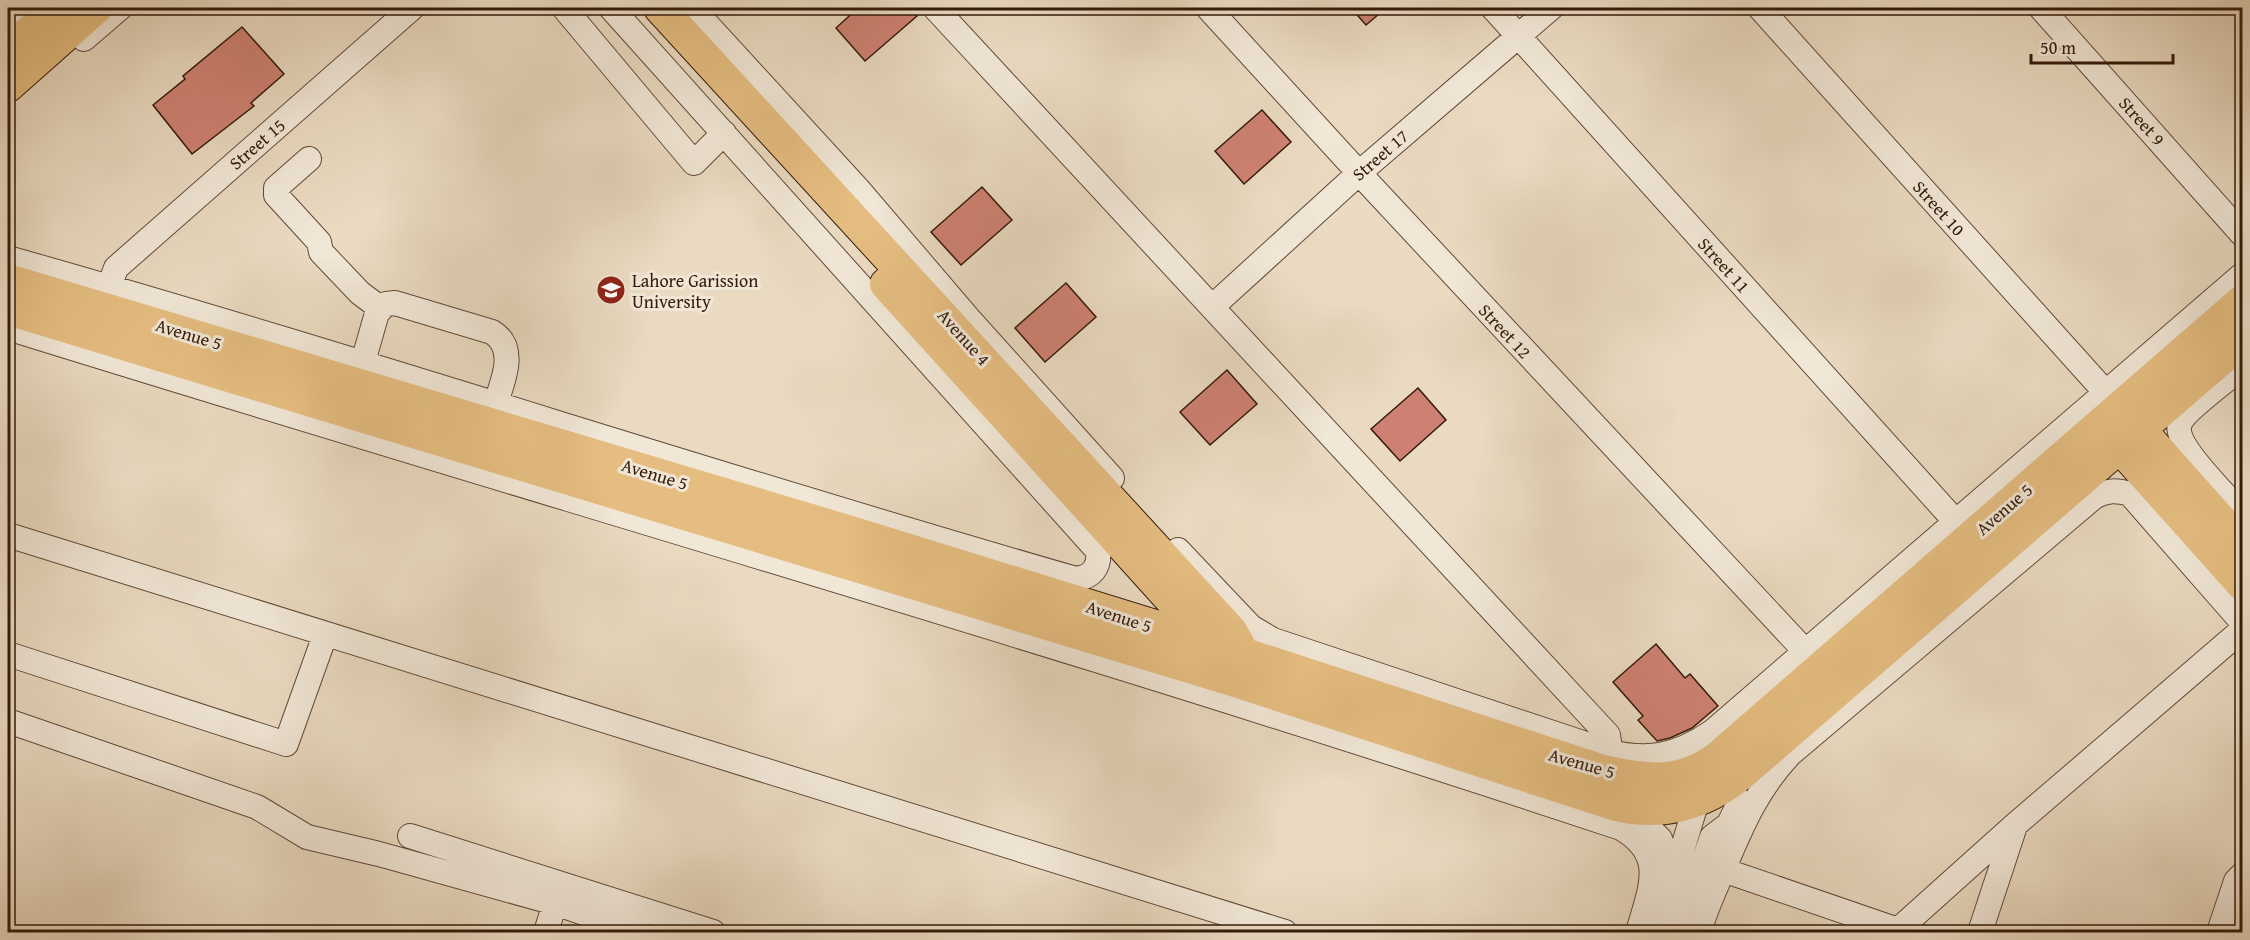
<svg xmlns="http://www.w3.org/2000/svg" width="2250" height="940" viewBox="0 0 2250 940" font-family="'Gentium Book Plus',serif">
	<rect width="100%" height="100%" fill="#eadac1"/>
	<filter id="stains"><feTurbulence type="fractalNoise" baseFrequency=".00333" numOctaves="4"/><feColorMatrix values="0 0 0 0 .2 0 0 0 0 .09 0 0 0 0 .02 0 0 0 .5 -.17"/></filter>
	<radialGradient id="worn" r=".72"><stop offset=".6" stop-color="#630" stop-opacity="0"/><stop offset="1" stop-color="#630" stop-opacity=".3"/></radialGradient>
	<path fill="#ce8172" stroke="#331a0b" stroke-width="1.5" d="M858 8H909L917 16 865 61 836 28Z
		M1351 8H1386L1366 25Z
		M242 27 284 74 251 103 254 106 192 154 153 105 185 79 183 76Z
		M1262 110 1291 142 1244 184 1215 151Z
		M982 187 1012 220 961 265 931 232Z
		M1066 283 1096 317 1045 362 1015 328Z
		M1227 370 1257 404 1210 445 1180 412Z
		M1418 388 1446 420 1400 461 1371 429Z
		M1656 644 1685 678 1690 674 1718 706 1692 728 1670 738 1657 741 1638 720 1643 716 1613 682Z"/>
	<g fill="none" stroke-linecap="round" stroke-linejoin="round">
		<g stroke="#614a38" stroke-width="26">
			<path id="minor" d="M564 8 694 163 724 133
				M692 8 858 189 969 319 1112 478
				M935 8 1608 735 1609 742 1607 751C1648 762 1677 756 1712 732L2242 275
				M1208 8 1359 173 1805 651
				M1493 8 1956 522
				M1760 8 2117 405
				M2041 8 2242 234
				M8 30 33 8
				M84 39 120 8
				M309 159 276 188V195L319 242 321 252 360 293 380 308
				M8 258C365 359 719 477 1076 579 1092 577 1100 567 1098 551L611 8
				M109 287 116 268 412 8
				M1212 307 1359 173 1551 8
				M8 328C545 495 1086 650 1621 828 1668 855 1650 889 1638 932
				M363 362 377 313 386 304 395 303 492 332C517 347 504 379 496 402
				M2242 367C2230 378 2185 410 2180 423 2172 444 2228 497 2242 513
				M8 535 1285 932
				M1178 550 1251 627 1273 640 1607 751
				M8 654 286 744 325 635
				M8 721 257 807 307 837 379 854 555 903 638 932
				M1635 814 1660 839 1674 877
				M410 836 713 932
				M1723 870 1904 932
				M1898 930 2015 825 2242 630
				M546 932 555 903
				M1657 932 1694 811 1689 788
				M1679 932 1712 837 1729 824 1740 801
				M1699 932C1705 910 1715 889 1724 868 1742 825 1758 788 1790 754L2094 497C2108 490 2116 490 2130 494L2242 622
				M1980 932 2015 826
				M2219 932 2236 881 2242 875"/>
		</g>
		<g stroke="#331a0b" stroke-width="34">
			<path id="major" d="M660 8 1231 631 1239 645 1236 664
				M8 50 58 8
				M8 86 96 8
				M8 280 851 532 1239 652 1603 771C1647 780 1679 786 1717 758L2242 301
				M886 284 1194 625 1201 636 1199 650
				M8 309 1232 680 1616 805C1661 816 1704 804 1740 775L2242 341
				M2127 415 2242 544
				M2107 433 2242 584"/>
		</g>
		<use href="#minor" stroke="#f1e7d7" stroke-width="24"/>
		<use href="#major" stroke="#e5bd80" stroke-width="32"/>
	</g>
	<defs>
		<g id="university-disc" transform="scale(1.5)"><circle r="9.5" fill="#8f2418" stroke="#f1e7d7"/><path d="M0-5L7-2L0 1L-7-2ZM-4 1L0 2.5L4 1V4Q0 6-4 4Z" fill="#fff"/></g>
	</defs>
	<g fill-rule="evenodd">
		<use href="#university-disc" x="611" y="290"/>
	</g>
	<g text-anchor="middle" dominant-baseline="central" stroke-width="6" stroke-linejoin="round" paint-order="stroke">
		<g font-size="18" fill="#331a0b" stroke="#f1e7d7">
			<text transform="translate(2142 121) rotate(48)">Street 9</text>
			<text transform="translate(257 144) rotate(-41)">Street 15</text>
			<text transform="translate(1380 155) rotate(-41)">Street 17</text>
			<text transform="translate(1939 208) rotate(48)">Street 10</text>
			<text transform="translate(1724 265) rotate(48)">Street 11</text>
			<text transform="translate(1505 331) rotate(47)">Street 12</text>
			<text transform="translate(189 334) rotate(17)">Avenue 5</text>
			<text transform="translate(964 337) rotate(48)">Avenue 4</text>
			<text transform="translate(655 474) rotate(17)">Avenue 5</text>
			<text transform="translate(2004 509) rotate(-41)">Avenue 5</text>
			<text transform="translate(1119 616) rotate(18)">Avenue 5</text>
			<text transform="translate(1582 763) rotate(16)">Avenue 5</text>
		</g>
		<g font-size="18" fill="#331a0b" stroke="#f1e7d7" text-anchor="start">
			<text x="632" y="280">Lahore Garission<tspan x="632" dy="21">University</tspan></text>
		</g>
	</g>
	<rect width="2250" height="940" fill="none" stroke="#eadac1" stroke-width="30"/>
	<rect x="9" y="9" width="2232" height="922" fill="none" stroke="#331a0b" stroke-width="3"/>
	<rect x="15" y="15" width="2220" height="910" fill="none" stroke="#331a0b" stroke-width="1.5"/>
	<path d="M2031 54v9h142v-9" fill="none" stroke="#331a0b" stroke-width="3"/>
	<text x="2040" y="54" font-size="18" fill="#331a0b" stroke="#f1e7d7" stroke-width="4.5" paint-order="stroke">50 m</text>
	<rect width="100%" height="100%" filter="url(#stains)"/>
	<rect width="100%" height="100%" fill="url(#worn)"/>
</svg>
